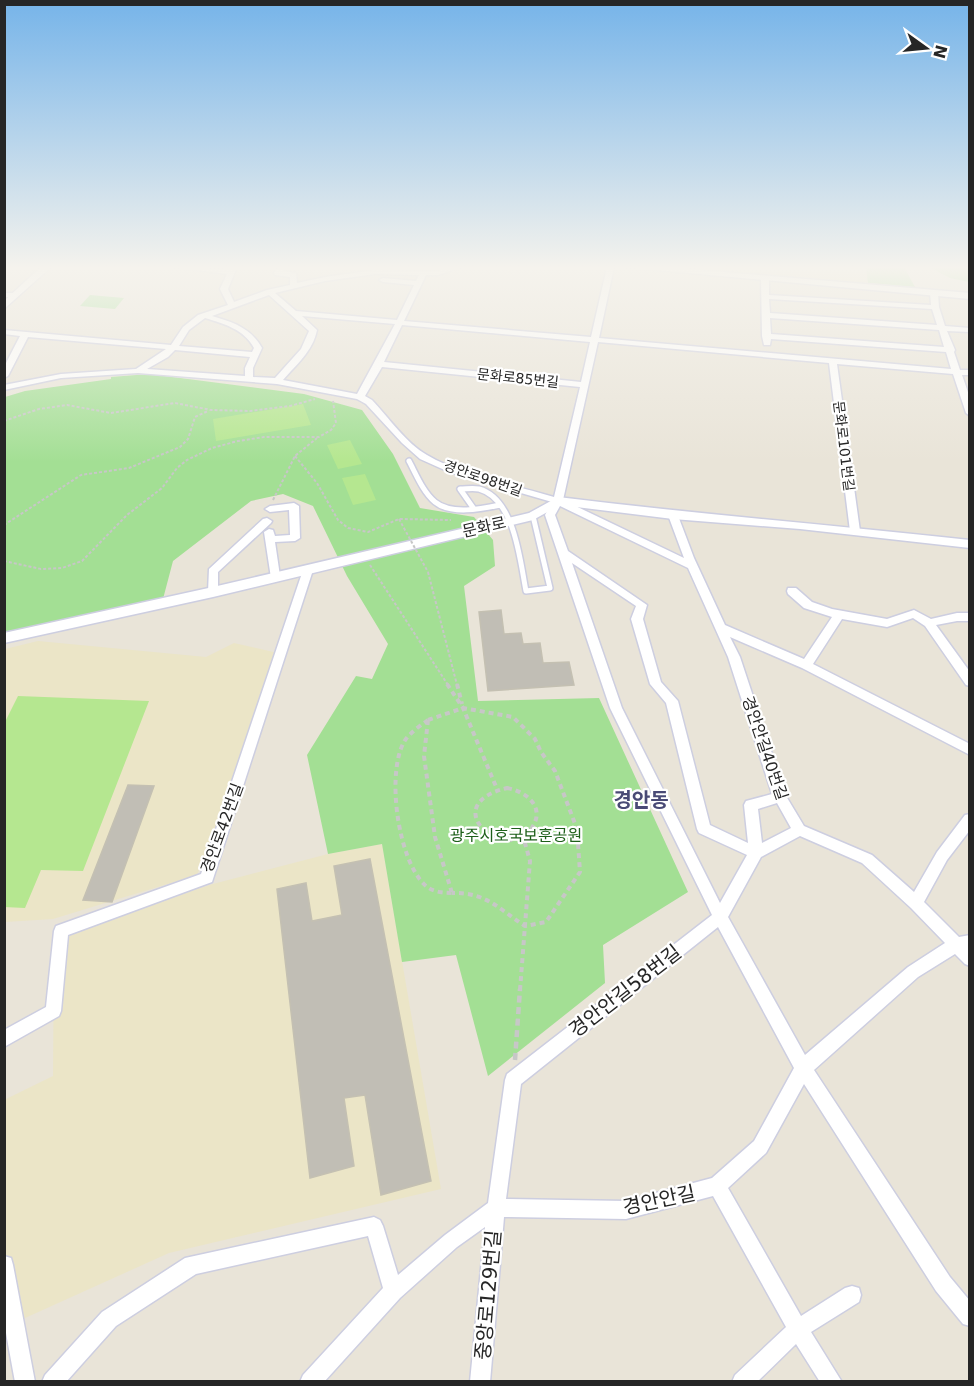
<svg xmlns="http://www.w3.org/2000/svg" width="974" height="1386" viewBox="0 0 974 1386" font-family="'DejaVu Sans','Noto Sans KR',sans-serif">
	<rect width="100%" height="100%" fill="#e9e4d8"/>
	<path fill="#ebe5c7" d="M866 267 868 283 696 269V268Z
		M38 641 206 657 234 643 282 654 197 875 53 919 5 922V649Z
		M382 844 441 1189 169 1253 14 1323 5 1265 4 1100 53 1076 54 938 209 885 328 854Z"/>
	<path fill="#a3df94" d="M904 267 915 287 868 283 866 267Z
		M969 267V282L950 278 929 267Z
		M90 295 124 298 115 309 80 306Z
		M149 374 304 394 362 410 393 454 420 508 474 517 493 540 495 566 464 586 478 701 599 698 688 892 603 945 605 983 488 1076 456 955 402 962 382 844 328 854 307 755 356 676 372 679 388 644 347 576 313 506 283 494 251 501 173 561 163 599 5 636V397L25 391 111 379V377Z"/>
	<path fill="#b5e790" d="M303 404 311 425 216 441 213 419Z
		M350 440 362 464 338 469 327 445Z
		M365 474 376 500 353 505 342 478Z
		M18 696 149 701 83 871 41 870 25 908 4 907 5 722Z"/>
	<path fill="#c1beb5" stroke="#c4c0b2" stroke-width="1.5" d="M501 610 504 634 521 633 523 644 540 643 543 663 569 662 574 685 488 691 479 612Z
		M128 785 154 786 112 902 83 900Z
		M370 859 431 1181 381 1195 365 1095 344 1098 354 1166 310 1178 277 889 306 883 312 921 342 915 334 866Z"/>
	<g fill="none" stroke-linecap="round" stroke-linejoin="round">
		<g stroke="#cdcee0" stroke-width="8">
			<path id="service" d="M409 461C416 474 423 492 435 502 451 515 481 509 500 505
				M474 509 460 489C466 489 473 488 479 489 515 499 520 561 526 591L550 588 533 516"/>
		</g>
		<g stroke="#cdcee0" stroke-width="3">
			<path id="minor" d="M173 267 229 270 230 267H237L228 289 234 302 267 290 290 285V277L275 275 274 273 278 267H285L283 271 296 273 297 283 325 277 375 270 438 271 449 267H461L438 275H426L404 321 591 337 607 267H614L599 338 951 369 946 352 771 339 770 345H764L762 336 761 278 765 276 769 278V295L931 305 930 293 934 291 938 293 939 307 945 326 970 328V332L947 331 955 350 954 352 960 370H970V375H962L970 398V416L966 413 953 374 837 364 860 531 859 533H851L850 531 829 363 598 342 563 500 684 558 668 515 669 513H677L694 558 725 625 804 659 832 617 804 608 788 594 787 591 788 588H796L812 602 832 609 887 619 914 610 931 619 957 613H970V621H957L936 625 970 672V686L966 685 925 626 913 618 887 627 842 619 813 664 970 744V755L802 668 730 637 740 657 786 796 804 826 872 855 914 892 937 852 965 815 970 814V830L947 860 924 902 959 937 970 935V966L965 964 955 954 918 977 814 1070 950 1277 970 1301V1326L963 1324 936 1291 804 1084 766 1153 728 1188 801 1316 845 1288 852 1286 859 1288 861 1295 859 1302 811 1332 842 1382H820L796 1344 757 1382H732L735 1375 786 1327 713 1196 626 1219 504 1217 490 1382H470L485 1227 457 1247 400 1298 324 1382H300L303 1375 383 1288 368 1236 196 1274 116 1326 66 1382H42L45 1375 102 1312 185 1258 374 1217 380 1220 383 1226 398 1275 445 1235 488 1203 505 1080 507 1074 712 915 610 708 545 515 552 502 449 472 420 459 402 443 366 404 357 399 277 384 138 373 61 378 4 390V385L61 374 136 369 166 349 28 337 8 376 4 378V367L20 336 4 334V330L171 345 183 327 198 315 228 305 220 289 227 274ZM375 274 419 275 416 281 383 278 379 280 383 282 414 285 397 320 296 311 275 293 325 281ZM269 295 309 331 301 349 275 378 253 377V368L262 348C251 328 233 322 212 316ZM769 299 932 309 937 325 770 313ZM302 316 395 324 357 394 283 380C296 365 313 351 317 330ZM205 318C224 324 244 329 254 348L252 352 179 346 189 330ZM770 318 939 330 944 347 771 334ZM402 325 590 342 581 382 384 362ZM175 350 250 357 245 368V376L147 369 168 357ZM382 367 580 387 554 497C517 486 460 475 427 455 406 443 389 418 372 400L365 396ZM560 506 688 568 728 657 772 794 746 801 744 805 748 843 710 825 678 701 661 682 643 619 647 605 568 551 555 515ZM572 563 636 606 631 619 650 684 666 703 697 829 699 833 747 855 720 903 622 708ZM777 803 791 828 762 843 758 809ZM800 836 862 863 911 908 945 943 908 967 805 1055 728 917 761 857ZM718 927 794 1068 754 1141 712 1178 626 1201 506 1199 521 1084Z
				M4 293H15L19 295 15 297H4Z
				M294 503 299 506 300 538 295 541 275 542 280 576 279 578H271L264 532 269 529 273 530 275 536 290 535 289 510 270 512 265 509 270 506Z
				M267 518 272 521 271 523 218 572V592L217 595H209L208 592 209 569 263 519Z
				M308 567 313 570 212 882 68 935 61 1011 59 1016 4 1047V1030L46 1007 54 931 56 926 201 874 303 570Z
				M4 1256 11 1258 13 1265 35 1382H15L4 1322Z"/>
		</g>
		<g stroke="#cdcee0" stroke-width="3">
			<path id="tertiary" d="M41 267H51L4 309V301Z
				M624 267H665L970 293V299Z
				M558 497C695 514 832 525 970 540V548L800 529 673 519 560 505 533 520 213 597 4 643V633L213 587 529 513Z"/>
		</g>
		<path stroke="#c7c7c7" stroke-width="2" stroke-dasharray="3 2" stroke-linecap="butt" d="M4 421 39 409 67 405 111 413 175 403 211 410 250 411 290 406 315 399
			M295 456 317 483 338 520 348 528 368 532 399 519 451 520
			M273 500 295 456 317 438
			M4 525 81 475 129 468 180 447 188 439 195 417 208 411
			M4 561 41 569 62 568 82 561 127 515 162 488 177 468 187 460 212 448 238 441 264 437H319L331 430 336 423 333 401
			M370 565 448 685
			M428 572 457 685"/>
		<path stroke="#c7c7c7" stroke-width="4" stroke-dasharray="5 4" stroke-linecap="butt" d="M447 684 463 708 497 789
			M457 684 462 704
			M428 720 424 756 435 837 452 893
			M428 720C420 726 409 733 404 742 386 774 398 862 426 886 433 892 443 893 452 893
			M428 720 463 708 513 717 535 739 541 752 555 771 577 829 580 872 546 922 525 926C499 909 486 892 452 893
			M507 788C525 791 545 806 533 826 509 867 433 806 507 788Z
			M520 990 530 861 523 836"/>
		<path stroke="#c7c7c7" stroke-width="4.5" stroke-dasharray="7 4.5" stroke-linecap="butt" d="M515 1060 520 989"/>
		<use href="#service" stroke="#fff" stroke-width="5"/>
		<use href="#minor" fill="#fff" fill-rule="evenodd"/>
		<use href="#tertiary" fill="#fff" fill-rule="evenodd"/>
		<path stroke="#c7c7c7" stroke-width="2" stroke-dasharray="3 2" stroke-linecap="butt" d="M399 519 428 572"/>
	</g>
	<linearGradient id="sky" x2="0" y2="1"><stop stop-color="#76b4e9"/><stop offset="0.58" stop-color="#f5f3ed"/><stop offset="1" stop-color="#f5f3ed" stop-opacity="0"/></linearGradient>
	<rect width="974" height="462" fill="url(#sky)"/>
	<g text-anchor="middle" dominant-baseline="central" stroke-width="4.5" stroke-linejoin="round" paint-order="stroke">
		<g font-size="14" fill="#262626" stroke="#fff">
			<text transform="translate(518 378) rotate(6)">문화로85번길</text>
			<text transform="translate(844 446) rotate(83)">문화로101번길</text>
			<text transform="translate(483 478) rotate(19)">경안로98번길</text>
		</g>
		<g font-size="16" fill="#262626" stroke="#fff">
			<text transform="translate(484 527) rotate(-13)">문화로</text>
			<text transform="translate(765 748) rotate(71)">경안안길40번길</text>
			<text transform="translate(222 828) rotate(-70)">경안로42번길</text>
		</g>
		<g font-size="16" fill="#1e601a" stroke="#fff">
			<text x="516" y="835">광주시호국보훈공원</text>
		</g>
		<g font-size="20" font-weight="bold" fill="#494a75" stroke="#fff">
			<text x="641" y="800">경안동</text>
		</g>
		<g font-size="20" fill="#262626" stroke="#fff">
			<text transform="translate(625 991) rotate(-38)">경안안길58번길</text>
			<text transform="translate(659 1200) rotate(-12)">경안안길</text>
			<text transform="translate(488 1295) rotate(-85)">중앙로129번길</text>
		</g>
	</g>
	<rect width="974" height="1386" fill="none" stroke="#262626" stroke-width="12"/>
	<g transform="translate(926 48) rotate(105)" stroke="#ffffff" stroke-width="4.5" paint-order="stroke">
	<path d="M0-4.5L10 22L0 15L-10 22Z" fill="#262626"/>
	<text y="-9" font-size="16" font-weight="bold" text-anchor="middle" fill="#262626">N</text>
	</g>
</svg>
